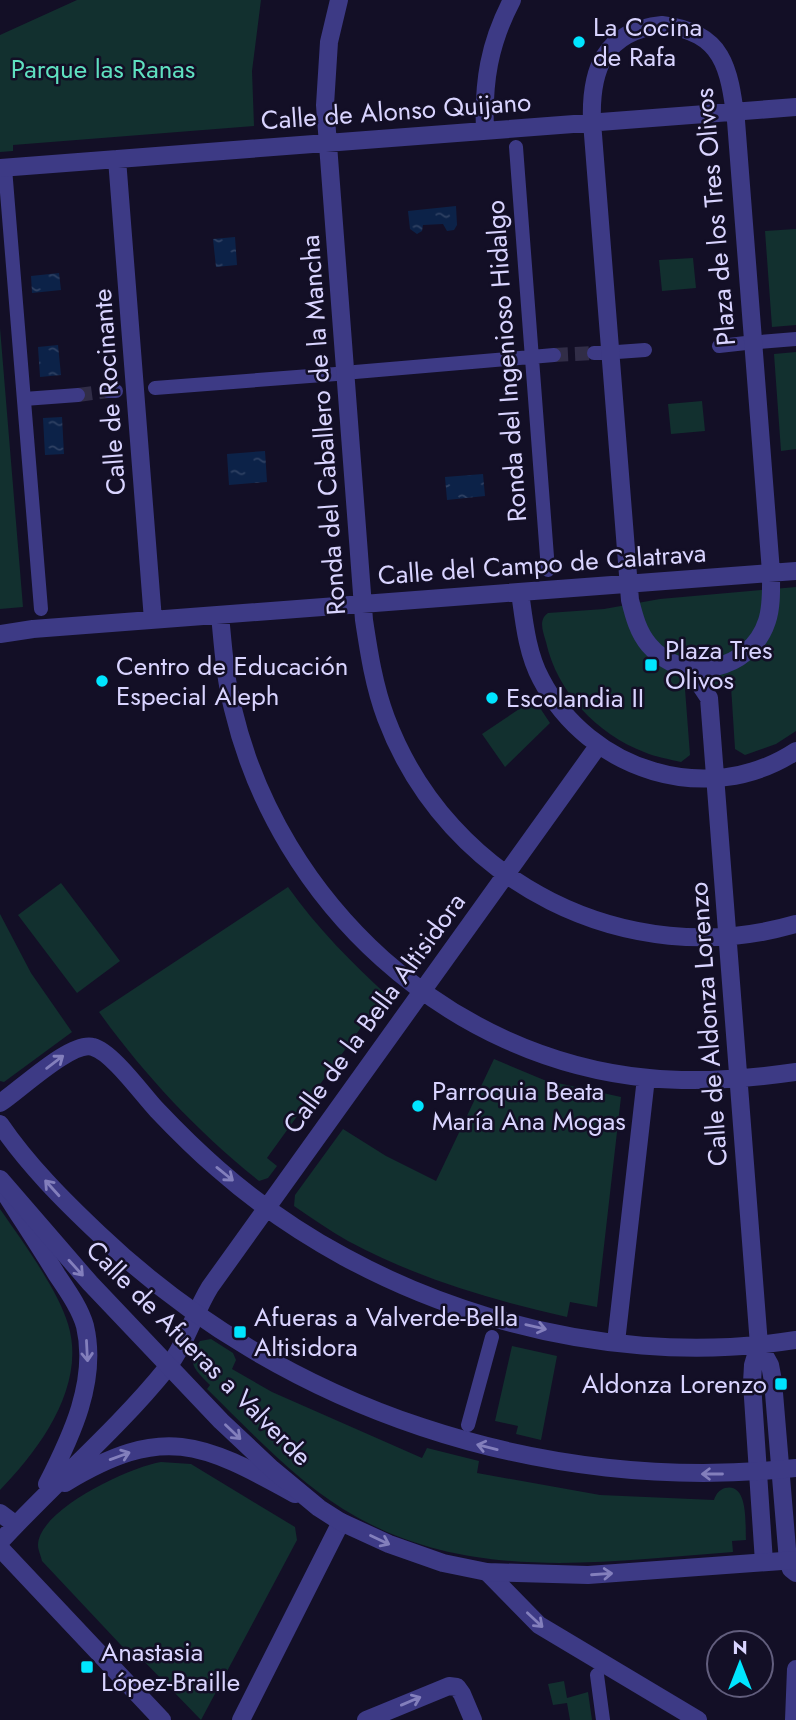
<svg xmlns="http://www.w3.org/2000/svg" width="796" height="1720" viewBox="0 0 796 1720" font-family="Jost,sans-serif">
	<defs>
		<pattern id="water-ripples" width="26" height="14" patternUnits="userSpaceOnUse" patternTransform="scale(1.75)"><rect width="26" height="14" fill="#0c2248"/><path d="M2 4q2-2 4 0t4 0M15 11q2-2 4 0t4 0" fill="none" stroke="#2f4163"/></pattern>
	</defs>
	<rect width="100%" height="100%" fill="#130f26"/>
	<path fill="#12302f" d="M77 0H261L252 71 254 126 13 145V151L0 152V35Z
		M796 229V325L772 327 765 231Z
		M693 258 696 288 662 291 659 260Z
		M0 328 23 607 0 609Z
		M796 352V449L781 451 774 354Z
		M702 401 705 431 671 434 668 404Z
		M796 587V731L776 744 745 755 735 749 731 686 685 689 690 755 681 762C669 759 655 757 644 752 597 734 557 692 546 642 543 631 538 620 548 613L604 609 660 599Z
		M534 699 550 723 505 767 482 734Z
		M61 883 120 961 77 993 18 915Z
		M288 887C317 928 352 963 389 997L381 1008H375L267 1158 277 1166 268 1178 259 1181C197 1131 145 1076 99 1012Z
		M0 914 31 973 72 1032 4 1082 0 1081Z
		M494 1059 544 1080 621 1097 597 1307 570 1302 567 1317C491 1300 417 1278 348 1241 330 1231 312 1218 294 1206L295 1195 343 1129 386 1156 436 1181Z
		M0 1209C21 1239 58 1290 68 1324 87 1385 40 1449 0 1490Z
		M211 1339 233 1353 236 1360 232 1369 272 1392 422 1458 427 1448 479 1461 477 1473 600 1495 714 1500C716 1494 719 1490 725 1488 749 1482 745 1526 746 1540L732 1541 733 1552C598 1562 464 1584 343 1509 292 1477 250 1431 207 1389L210 1385C193 1368 186 1362 200 1341Z
		M512 1346 557 1356 541 1440 516 1434 518 1426 495 1421Z
		M161 1462 191 1464 295 1527 297 1540 201 1720 140 1657 135 1660 42 1561C41 1556 38 1550 38 1545 39 1509 130 1467 161 1462Z
		M564 1681 567 1698 588 1692 592 1720H570L567 1703 553 1705 548 1684Z"/>
	<path fill="url(#water-ripples)" d="M456 206 457 225 454 230 447 231 443 224 423 225 422 231 417 234 410 229 408 211Z
		M235 237 237 265 216 267 213 239Z
		M59 273 61 290 32 293 31 276Z
		M58 345 61 375 40 377 38 347Z
		M62 417 64 454 45 455 43 418Z
		M265 451 267 482 229 485 227 454Z
		M483 474 485 496 447 500 445 477Z"/>
	<g fill="none" stroke-linecap="round" stroke-linejoin="round">
		<path stroke="#312d47" stroke-width="14" stroke-dasharray="14 7" stroke-linecap="butt" d="M554 355 594 353
			M78 395 108 391"/>
		<path stroke="#3d3a85" stroke-width="14" d="M516 147 548 570
			M5 168 41 609
			M760 342 796 339
			M719 346 746 343
			M617 352 645 350
			M594 353H603
			M355 372 554 355
			M155 388 336 374
			M108 391H116
			M24 399 78 395
			M468 1425 492 1337
			M597 1675 603 1720"/>
		<path stroke="#3d3a85" stroke-width="18" d="M339 0 329 42 325 105 364 620C369 653 374 686 386 718 448 883 627 973 796 924
			M662 25C724 32 729 68 736 121L771 572C771 588 772 606 767 621 751 671 683 686 649 645 638 632 634 616 630 600L592 122C590 70 604 31 662 25Z
			M485 131C483 82 489 44 512 0
			M117 159 153 620
			M0 168 796 107
			M520 592C524 621 527 653 541 679 589 771 708 809 796 751
			M220 615C223 646 225 678 233 709 279 903 448 1059 649 1078 698 1083 747 1079 796 1072
			M0 634 33 629 796 571
			M689 668 709 698 759 1345 753 1365 752 1383 764 1562
			M0 1103C20 1090 72 1040 93 1047 112 1052 142 1094 157 1110 176 1130 196 1150 218 1169 370 1303 595 1372 796 1340
			M5 1193C22 1220 40 1247 57 1275 67 1290 80 1308 85 1326 98 1381 71 1437 47 1484
			M616 1342 646 1078
			M759 1345 770 1365 773 1381 788 1561 791 1569 796 1573
			M65 1483C163 1424 201 1442 295 1494
			M0 1513 16 1525
			M0 1542C54 1483 117 1430 167 1368 186 1344 194 1313 210 1287L598 746
			M0 1548 162 1720
			M487 1572 539 1625 698 1720
			M241 1720 341 1522
			M366 1720 449 1686 457 1687 462 1694 473 1720
			M794 1720 796 1669"/>
		<path stroke="#3d3a85" stroke-width="18" d="M0 1124C28 1165 63 1200 99 1234 284 1410 543 1495 796 1468
			M0 1179 90 1283 221 1421 272 1469 319 1508 341 1522 389 1544 443 1563 487 1572 588 1575 796 1560"/>
	</g>
	<defs><path id="oneway-shaft" d="M-6 0H5M1.5-3L5.5 0L1.5 3" fill="none" stroke-width="1.6" stroke-linecap="round" stroke-linejoin="round" transform="scale(1.75)"/></defs>
	<g stroke="#837fbc">
		<use href="#oneway-shaft" transform="translate(55 1062) rotate(-37)"/>
		<use href="#oneway-shaft" transform="translate(225 1174) rotate(39)"/>
		<use href="#oneway-shaft" transform="translate(52 1188) rotate(-132)"/>
		<use href="#oneway-shaft" transform="translate(76 1268) rotate(48)"/>
		<use href="#oneway-shaft" transform="translate(536 1327) rotate(13)"/>
		<use href="#oneway-shaft" transform="translate(87 1351) rotate(87)"/>
		<use href="#oneway-shaft" transform="translate(233 1432) rotate(44)"/>
		<use href="#oneway-shaft" transform="translate(487 1447) rotate(-166)"/>
		<use href="#oneway-shaft" transform="translate(120 1456) rotate(-20)"/>
		<use href="#oneway-shaft" transform="translate(712 1474) rotate(180)"/>
		<use href="#oneway-shaft" transform="translate(380 1540) rotate(25)"/>
		<use href="#oneway-shaft" transform="translate(602 1574) rotate(-4)"/>
		<use href="#oneway-shaft" transform="translate(535 1620) rotate(43)"/>
		<use href="#oneway-shaft" transform="translate(411 1701) rotate(-23)"/>
	</g>
	<g fill="#00e5ff" stroke="#130f26" stroke-width="2.5">
		<circle cx="579" cy="42" r="7"/>
		<rect x="644" y="658" width="14" height="14" rx="3.5"/>
		<circle cx="102" cy="681" r="7"/>
		<circle cx="492" cy="698" r="7"/>
		<circle cx="418" cy="1106" r="7"/>
		<rect x="233" y="1325" width="14" height="14" rx="3.5"/>
		<rect x="774" y="1377" width="14" height="14" rx="3.5"/>
		<rect x="80" y="1660" width="14" height="14" rx="3.5"/>
	</g>
	<g text-anchor="middle" dominant-baseline="central" stroke-width="5" stroke-linejoin="round" paint-order="stroke">
		<g font-size="26" fill="#d9d4ff" stroke="#130f26" text-anchor="start">
			<text x="593" y="27">La Cocina<tspan x="593" dy="30">de Rafa</tspan></text>
			<text x="665" y="650">Plaza Tres<tspan x="665" dy="30">Olivos</tspan></text>
			<text x="116" y="666">Centro de Educación<tspan x="116" dy="30">Especial Aleph</tspan></text>
			<text x="506" y="698">Escolandia II</text>
			<text x="432" y="1091">Parroquia Beata<tspan x="432" dy="30">María Ana Mogas</tspan></text>
			<text x="254" y="1317">Afueras a Valverde-Bella<tspan x="254" dy="30">Altisidora</tspan></text>
			<text x="767" y="1384" text-anchor="end">Aldonza Lorenzo</text>
			<text x="101" y="1652">Anastasia<tspan x="101" dy="30">López-Braille</tspan></text>
		</g>
		<g font-size="26" fill="#5fe0c0" stroke="#130f26">
			<text x="103" y="69">Parque las Ranas</text>
		</g>
		<g font-size="26" fill="#d9d4ff" stroke="#130f26">
			<text transform="translate(396 111) rotate(-4)">Calle de Alonso Quijano</text>
			<text transform="translate(715 217) rotate(-95)">Plaza de los Tres Olivos</text>
			<text transform="translate(506 361) rotate(-94)">Ronda del Ingenioso Hidalgo</text>
			<text transform="translate(109 392) rotate(-94)">Calle de Rocinante</text>
			<text transform="translate(323 425) rotate(-94)">Ronda del Caballero de la Mancha</text>
			<text transform="translate(542 564) rotate(-4)">Calle del Campo de Calatrava</text>
			<text transform="translate(374 1013) rotate(-54)">Calle de la Bella Altisidora</text>
			<text transform="translate(708 1024) rotate(-94)">Calle de Aldonza Lorenzo</text>
			<text transform="translate(199 1353) rotate(45)">Calle de Afueras a Valverde</text>
		</g>
	</g>
	<g transform="translate(740 1664)"><circle r="33" fill="#130f26" stroke="#625e7d" stroke-width="2"/>
	<path d="M0-5L12 26L0 18L-12 26Z" fill="#00e5ff"/>
	<text y="-10" font-size="19" font-weight="bold" text-anchor="middle" fill="#d9d4ff">N</text>
	</g>
</svg>
